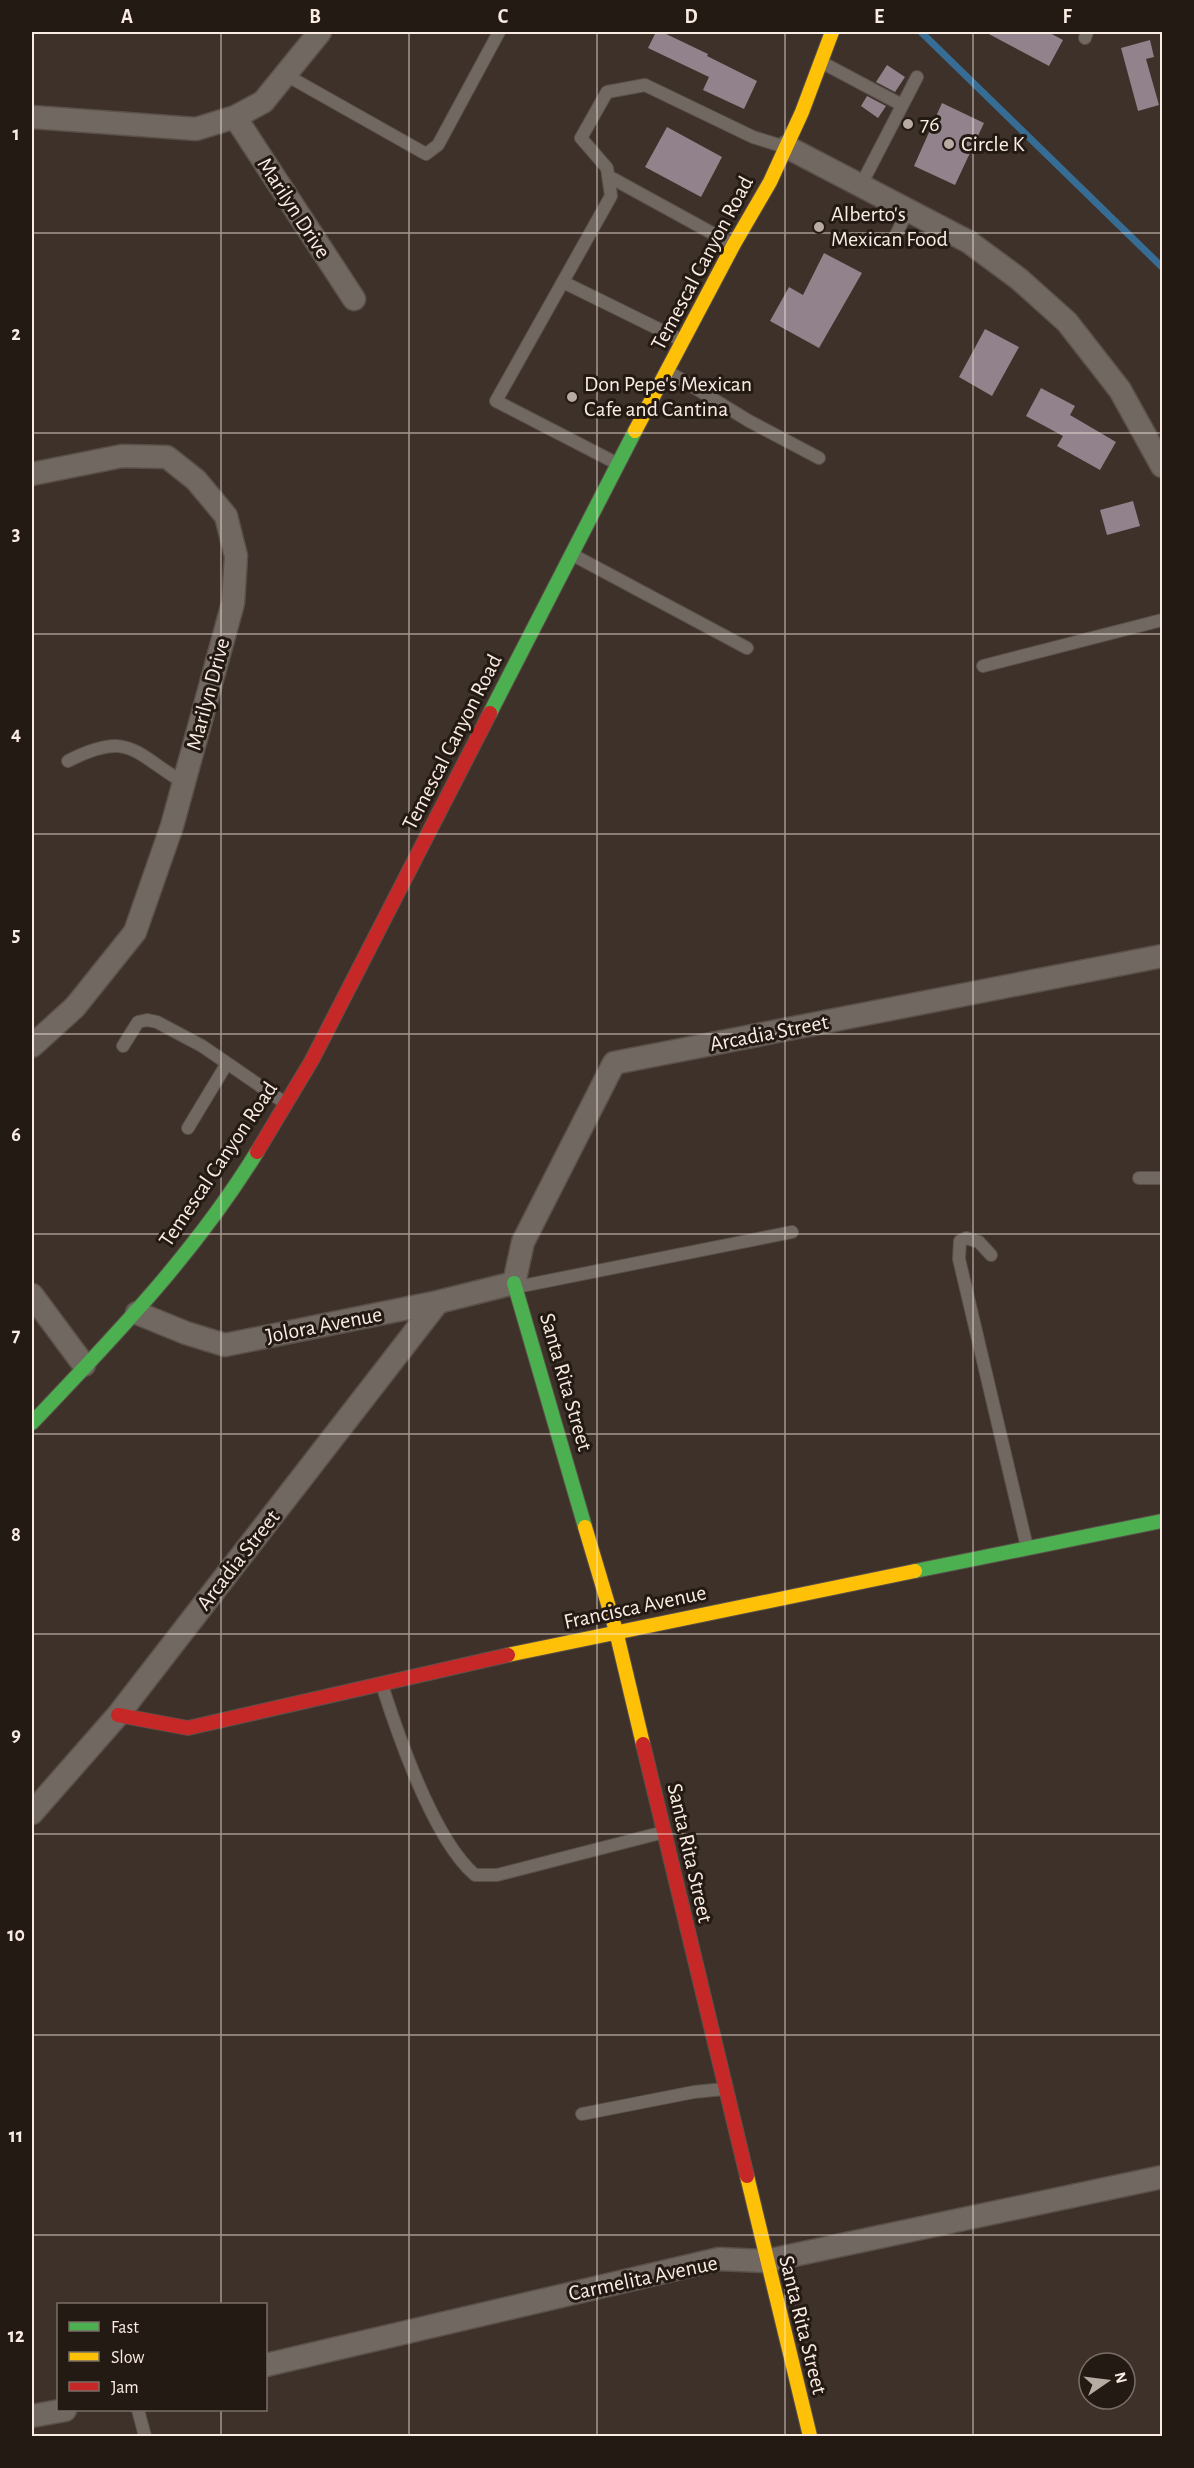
<svg xmlns="http://www.w3.org/2000/svg" width="1194" height="2468" viewBox="0 0 1194 2468" font-family="'Alegreya Sans',sans-serif">
	<rect width="100%" height="100%" fill="#3d312a"/>
	<g fill="none" stroke-linecap="round" stroke-linejoin="round">
		<path stroke="#376d95" stroke-width="7" d="M921 32 1162 267"/>
	</g>
	<path fill="#91828b" d="M656 32H662L708 54 707 56 757 81 744 109 703 90 709 77 648 48Z
		M985 32H1048L1063 40 1049 66Z
		M1150 40 1154 57 1146 59 1159 105 1138 111 1121 48Z
		M887 65 905 77 895 92 876 82Z
		M867 96 886 106 878 118 861 106Z
		M942 103 984 123 955 185 914 166Z
		M667 127 722 157 701 197 645 167Z
		M824 253 862 273 819 348 770 321 789 287 803 295Z
		M985 329 1019 347 992 396 959 377Z
		M1041 388 1075 406 1070 415 1116 442 1100 470 1057 446 1063 436 1026 416Z
		M1133 501 1140 526 1107 535 1100 510Z"/>
	<g fill="none" stroke-linecap="round" stroke-linejoin="round">
		<g stroke="#5a5049" stroke-width="14">
			<path id="lane" d="M1085 38 1087 32
				M821 62 902 105
				M286 75 426 154 438 145 499 32
				M608 176 732 244
				M861 185 917 77
				M894 239 908 210
				M563 282 683 341
				M669 372 749 421 819 458
				M618 464 496 401 611 196 607 168 581 138 607 92 645 85 753 137 785 147
				M573 555 747 648
				M983 666 1162 620
				M68 761C129 730 133 752 184 783
				M123 1046 138 1022 147 1020 157 1022 202 1046 285 1103
				M188 1128 226 1065
				M1139 1178H1162
				M991 1255 979 1242 966 1238 960 1241 959 1259 1027 1547
				M517 1287 792 1232
				M382 1685C399 1738 434 1840 475 1875H497L664 1832
				M582 2114 694 2092 724 2089
				M138 2410 145 2436"/>
		</g>
		<g stroke="#5a5049" stroke-width="25">
			<path id="street" d="M32 117 196 129 235 117 263 102 320 32
				M235 117 354 299
				M787 147 969 242 1019 279 1067 322 1120 390 1162 466
				M32 474 122 456 167 457 196 480 226 516 236 556 233 603 172 826 135 932 75 1007 32 1046
				M32 1295 84 1365
				M137 1313 186 1333 225 1345 438 1302 514 1283 523 1242 614 1063 1162 956
				M32 1813 118 1715 438 1302
				M266 2365 719 2259 766 2261 1162 2177
				M32 2416 65 2410"/>
		</g>
		<g stroke="#5a5049" stroke-width="16">
			<path id="fast" d="M490 713 635 431
				M514 1283 585 1527
				M32 1423C113 1338 195 1253 257 1152
				M915 1571 1162 1521"/>
		</g>
		<g stroke="#5a5049" stroke-width="16">
			<path id="slow" d="M635 431 734 244 770 182 802 112 832 32
				M585 1527 616 1631 643 1744
				M508 1655 915 1571
				M747 2176 810 2436"/>
		</g>
		<g stroke="#5a5049" stroke-width="16">
			<path id="jam" d="M257 1152 312 1060 490 713
				M118 1715 188 1728 508 1655
				M643 1744 747 2176"/>
		</g>
		<use href="#lane" stroke="#716862" stroke-width="12"/>
		<use href="#street" stroke="#716862" stroke-width="22"/>
		<use href="#fast" stroke="#4caf50" stroke-width="14"/>
		<use href="#slow" stroke="#ffc107" stroke-width="14"/>
		<use href="#jam" stroke="#c62828" stroke-width="14"/>
	</g>
	<path fill="none" stroke="#faece3" stroke-width="1.5" stroke-opacity="0.55" d="M221 32V2304M409 32V2436M597 32V2436M785 32V2436M973 32V2436M32 233H1162M32 433H1162M32 634H1162M32 834H1162M32 1034H1162M32 1234H1162M32 1434H1162M32 1634H1162M32 1834H1162M32 2035H1162M32 2235H1162M221 2410V2436"/>
	<g fill="#b8aba2" stroke="#241a14" stroke-width="2">
		<circle cx="908" cy="124" r="6"/>
		<circle cx="949" cy="144" r="6"/>
		<circle cx="819" cy="227" r="6"/>
		<circle cx="572" cy="397" r="6"/>
	</g>
	<g text-anchor="middle" dominant-baseline="central" stroke-width="6" stroke-linejoin="round" paint-order="stroke">
		<g font-size="22" fill="#faece3" stroke="#241a14" text-anchor="start">
			<text x="920" y="124">76</text>
			<text x="961" y="144">Circle K</text>
			<text x="831" y="214">Alberto's<tspan x="831" dy="25">Mexican Food</tspan></text>
			<text x="584" y="384">Don Pepe's Mexican<tspan x="584" dy="25">Cafe and Cantina</tspan></text>
		</g>
		<g font-size="22" fill="#faece3" stroke="#241a14">
			<text transform="translate(294 208) rotate(57)">Marilyn Drive</text>
			<text transform="translate(702 263) rotate(-62)">Temescal Canyon Road</text>
			<text transform="translate(208 694) rotate(-75)">Marilyn Drive</text>
			<text transform="translate(452 742) rotate(-63)">Temescal Canyon Road</text>
			<text transform="translate(769 1033) rotate(-11)">Arcadia Street</text>
			<text transform="translate(218 1164) rotate(-56)">Temescal Canyon Road</text>
			<text transform="translate(324 1325) rotate(-11)">Jolora Avenue</text>
			<text transform="translate(566 1382) rotate(74)">Santa Rita Street</text>
			<text transform="translate(238 1560) rotate(-52)">Arcadia Street</text>
			<text transform="translate(635 1607) rotate(-12)">Francisca Avenue</text>
			<text transform="translate(690 1853) rotate(77)">Santa Rita Street</text>
			<text transform="translate(643 2278) rotate(-12)">Carmelita Avenue</text>
			<text transform="translate(803 2325) rotate(76)">Santa Rita Street</text>
		</g>
	</g>
	<rect width="1194" height="2468" fill="none" stroke="#241a14" stroke-width="66"/>
	<rect x="57" y="2303" width="210" height="108" fill="#241a14" stroke="#7a6e67" stroke-width="1.5"/>
	<rect x="69" y="2322" width="30" height="9" fill="#4caf50" stroke="#7a6e67" stroke-width="1.5"/>
	<text x="111" y="2333" font-size="18" fill="#faece3">Fast</text>
	<rect x="69" y="2352" width="30" height="9" fill="#ffc107" stroke="#7a6e67" stroke-width="1.5"/>
	<text x="111" y="2363" font-size="18" fill="#faece3">Slow</text>
	<rect x="69" y="2382" width="30" height="9" fill="#c62828" stroke="#7a6e67" stroke-width="1.5"/>
	<text x="111" y="2393" font-size="18" fill="#faece3">Jam</text>
	<g transform="translate(1107 2381) rotate(76)"><circle r="28" fill="#241a14" stroke="#7a6e67" stroke-width="1.5"/>
	<path d="M0-4.5L10 22L0 15L-10 22Z" fill="#b8aba2"/>
	<text y="-9" font-size="16" font-weight="bold" text-anchor="middle" fill="#faece3">N</text>
	</g>
	<rect x="33" y="33" width="1128" height="2402" fill="none" stroke="#faece3" stroke-width="2"/>
	<g font-size="20" text-anchor="middle" font-weight="bold" fill="#faece3">
		<text x="127" y="23">A</text>
		<text x="315" y="23">B</text>
		<text x="503" y="23">C</text>
		<text x="691" y="23">D</text>
		<text x="879" y="23">E</text>
		<text x="1067" y="23">F</text>
		<text x="16" y="140">1</text>
		<text x="16" y="340">2</text>
		<text x="16" y="540">3</text>
		<text x="16" y="740">4</text>
		<text x="16" y="941">5</text>
		<text x="16" y="1141">6</text>
		<text x="16" y="1341">7</text>
		<text x="16" y="1541">8</text>
		<text x="16" y="1741">9</text>
		<text x="16" y="1941">10</text>
		<text x="16" y="2142">11</text>
		<text x="16" y="2342">12</text>
	</g>
</svg>
